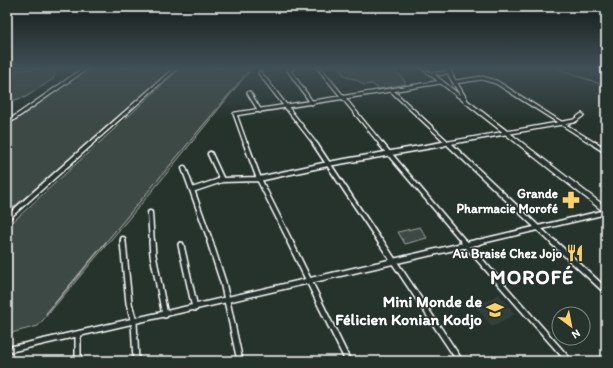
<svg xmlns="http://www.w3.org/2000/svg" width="613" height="368" viewBox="0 0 613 368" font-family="Itim,sans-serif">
	<rect width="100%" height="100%" fill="#26332d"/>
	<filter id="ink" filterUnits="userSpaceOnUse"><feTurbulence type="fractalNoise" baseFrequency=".025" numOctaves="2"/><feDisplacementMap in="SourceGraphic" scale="8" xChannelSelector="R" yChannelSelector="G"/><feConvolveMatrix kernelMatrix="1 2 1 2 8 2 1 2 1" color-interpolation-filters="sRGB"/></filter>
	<g filter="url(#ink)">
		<path fill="#333f3a" d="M499 294 515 314 492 327 476 307Z"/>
		<path fill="#3e4944" stroke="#9ea4a2" d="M88 68H173L7 213V126Z
			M181 68H252L158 184 38 326 7 334V227Z
			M339 68H397L395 71 402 77 406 84 379 89 372 84 364 85 355 79 346 77Z
			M45 69 54 71 55 75 53 79 26 97 7 102V70Z
			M420 227 427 238 405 244 398 232Z"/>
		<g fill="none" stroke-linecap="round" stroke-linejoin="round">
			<path stroke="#a4a9a7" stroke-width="1" d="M556 68 606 86
				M105 243 251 68"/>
			<path stroke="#a4a9a7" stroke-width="1.5" d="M46 314 106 242"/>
			<g stroke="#fff" stroke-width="5.5">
				<path id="minor-far2" d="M292 68 288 69 312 103
					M319 68 382 145
					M260 73 316 145
					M455 82 482 78 496 82 596 145
					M391 90 441 82
					M249 93 260 111
					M7 123 86 68
					M89 145 176 68
					M246 145 235 114 391 90 450 145
					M437 145 574 121 582 115"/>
			</g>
			<g stroke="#fff" stroke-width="7">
				<path id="minor-far1" d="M246 144 259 179 291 243
					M315 144 381 243
					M381 144 465 243
					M449 144 554 243
					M595 144 606 151
					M210 154 222 180
					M184 168 192 190
					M150 213 152 243
					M7 218 90 144
					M123 239V243
					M211 243 192 190 222 180 259 179 328 164 443 144
					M474 243 606 212"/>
			</g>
			<g stroke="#fff" stroke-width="8">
				<path id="minor" d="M123 242 129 303 134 322 136 361
					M152 242 153 255 165 315
					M210 242 223 282 240 361
					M290 242 348 361
					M381 242 460 361
					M464 242 569 361
					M553 242 606 291
					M181 245 195 308
					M78 334V361
					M7 350 478 242"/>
			</g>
			<g stroke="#fff" stroke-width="2.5">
				<path id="highway" d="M421 68C426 68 426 70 430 72 436 74 442 72 447 70L446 68H450L453 76 467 99V100L606 207V212H604ZM448 73 449 76 460 95 434 74 441 75Z"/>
			</g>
			<use href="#minor-far2" stroke="#26332d" stroke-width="3"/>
			<use href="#minor-far1" stroke="#26332d" stroke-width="4"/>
			<use href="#minor" stroke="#26332d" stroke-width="5"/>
			<use href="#highway" fill="#26332d" fill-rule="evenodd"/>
		</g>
	</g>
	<linearGradient id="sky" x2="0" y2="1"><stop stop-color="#151c19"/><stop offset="0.57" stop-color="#415057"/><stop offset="1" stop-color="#415057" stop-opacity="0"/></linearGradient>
	<rect width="613" height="120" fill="url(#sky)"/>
	<defs>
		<g id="pharmacy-bare" transform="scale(1.38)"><path d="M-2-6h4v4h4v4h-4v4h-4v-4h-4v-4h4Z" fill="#ffd166" stroke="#26332d" stroke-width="2.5" paint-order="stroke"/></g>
		<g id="restaurant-bare" transform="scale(1.38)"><path d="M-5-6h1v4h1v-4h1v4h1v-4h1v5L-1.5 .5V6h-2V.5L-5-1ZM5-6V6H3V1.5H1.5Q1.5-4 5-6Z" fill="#ffd166" stroke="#26332d" stroke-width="2.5" paint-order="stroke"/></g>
		<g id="school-bare" transform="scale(1.38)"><path d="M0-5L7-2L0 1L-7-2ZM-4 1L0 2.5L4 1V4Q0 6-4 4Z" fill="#ffd166" stroke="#26332d" stroke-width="2.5" paint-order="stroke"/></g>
	</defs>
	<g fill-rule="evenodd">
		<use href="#pharmacy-bare" x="571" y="200"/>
		<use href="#restaurant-bare" x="575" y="253"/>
		<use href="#school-bare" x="495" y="310"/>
	</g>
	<g text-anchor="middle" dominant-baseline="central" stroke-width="3" stroke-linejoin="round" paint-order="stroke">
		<g font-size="13" font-weight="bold" fill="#fff" stroke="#26332d" text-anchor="end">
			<text x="558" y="193">Grande<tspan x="558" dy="15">Pharmacie Morofé</tspan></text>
			<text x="562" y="253">Au Braisé Chez Jojo</text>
		</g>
		<g font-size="16" font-weight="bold" fill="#fff" stroke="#26332d" text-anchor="end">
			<text x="482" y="301">Mini Monde de<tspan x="482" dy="18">Félicien Konian Kodjo</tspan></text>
		</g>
		<g font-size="20" font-weight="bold" letter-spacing="1" fill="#fff" stroke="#26332d">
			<text x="532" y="277">MOROFÉ</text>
		</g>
	</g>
	<rect width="613" height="368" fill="none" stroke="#26332d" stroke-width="24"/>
	<rect x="12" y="12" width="589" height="344" fill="none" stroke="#fff" stroke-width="1.5" filter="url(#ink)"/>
	<g transform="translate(571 326) rotate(148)"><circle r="19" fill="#26332d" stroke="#7d8581"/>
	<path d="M0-3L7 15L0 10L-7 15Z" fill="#ffd166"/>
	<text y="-6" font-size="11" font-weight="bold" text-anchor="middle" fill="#ffffff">N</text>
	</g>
</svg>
